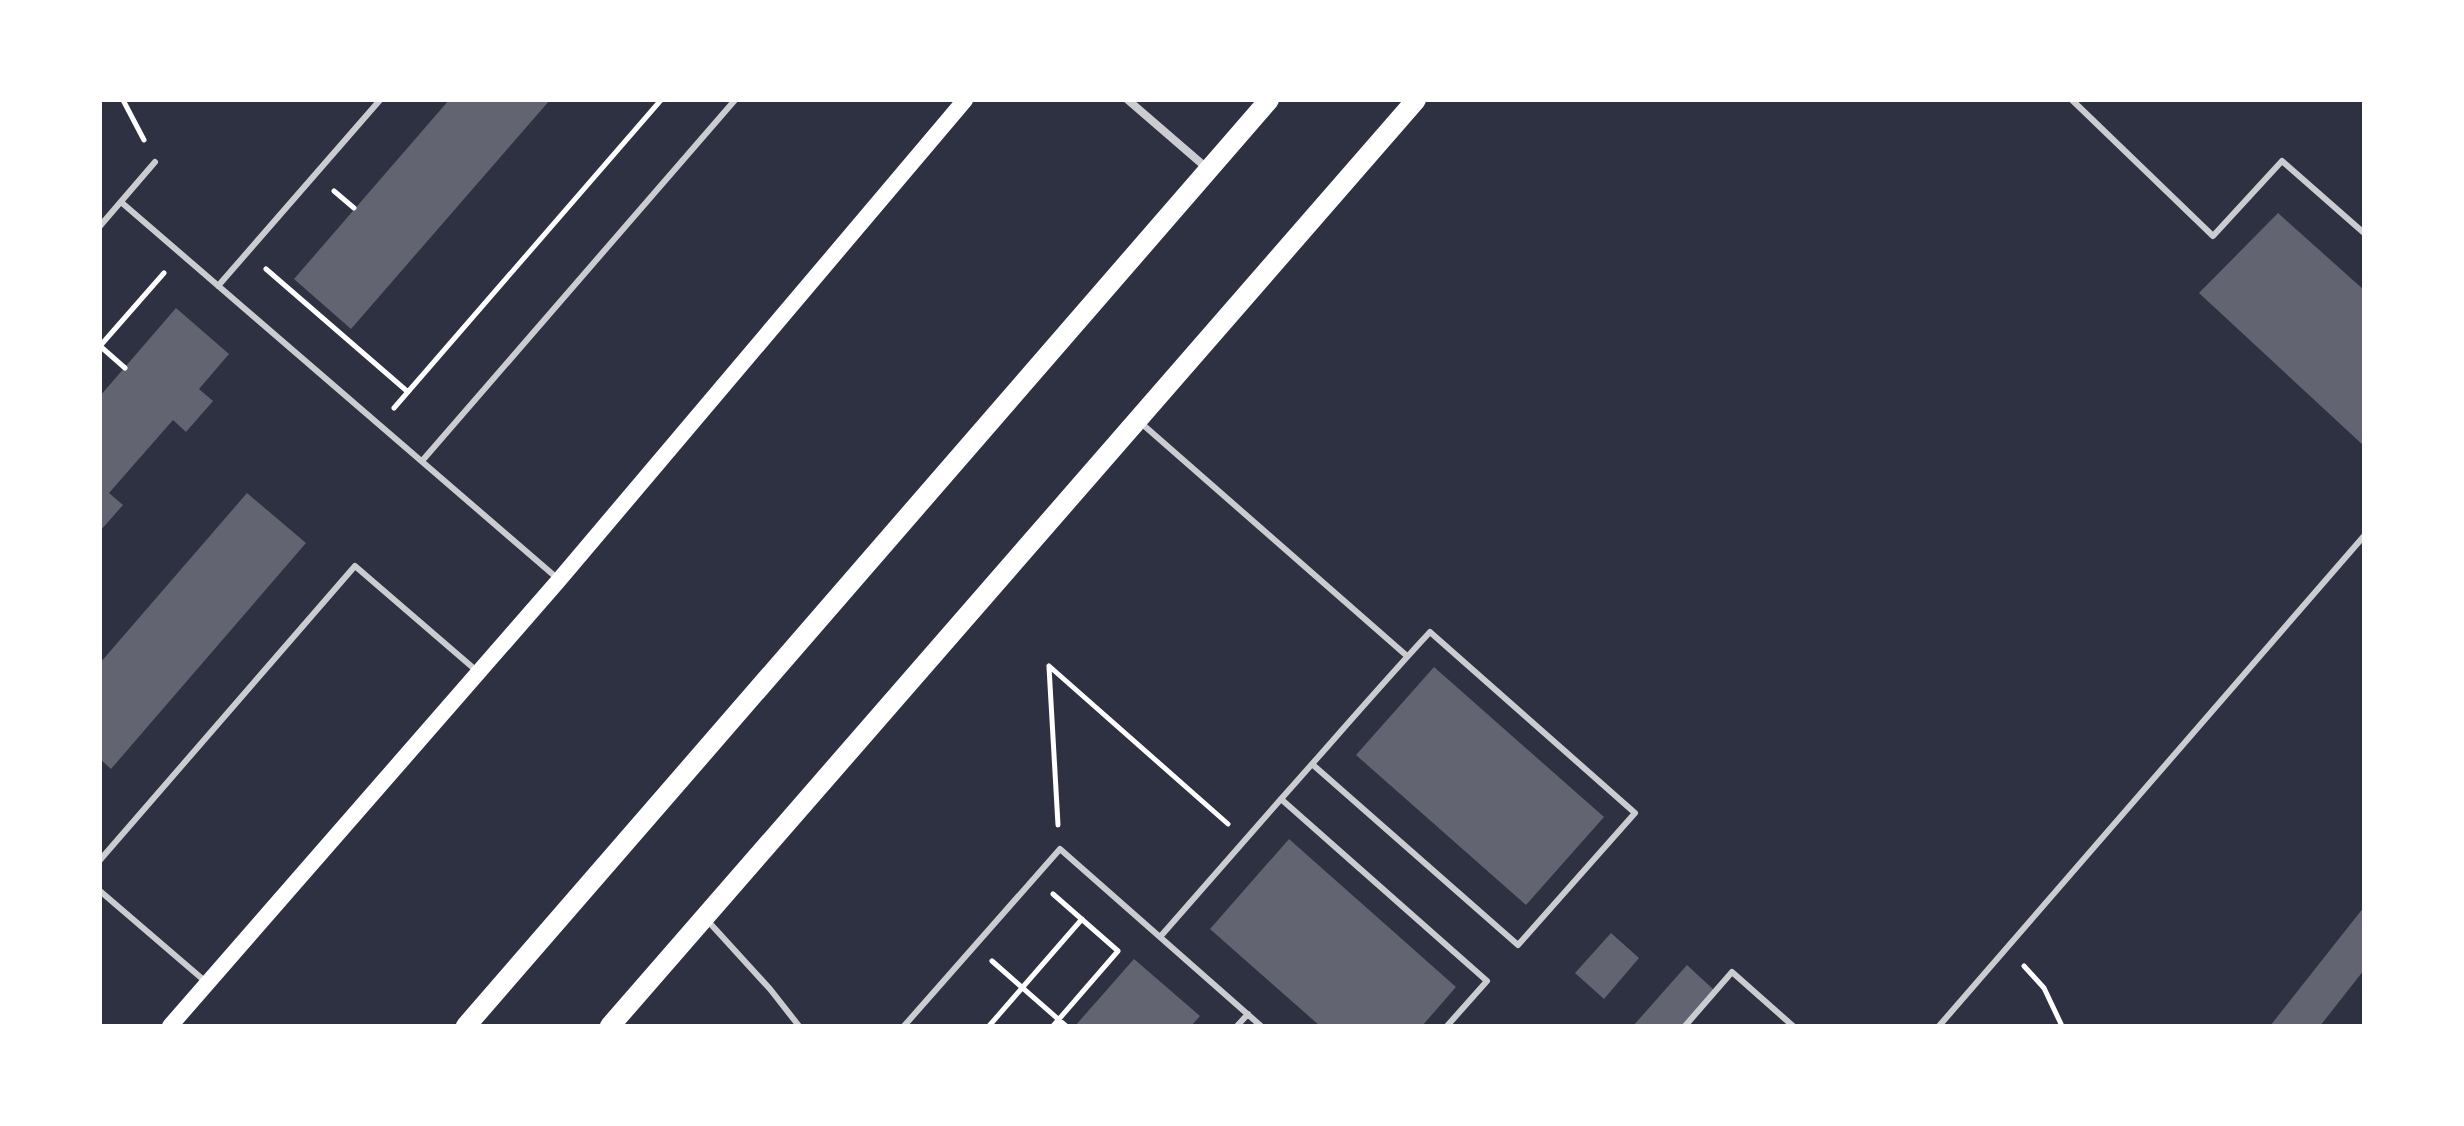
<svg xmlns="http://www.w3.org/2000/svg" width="2464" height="1126" viewBox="0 0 2464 1126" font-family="Literata,serif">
	<rect width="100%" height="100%" fill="#2d3142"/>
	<path fill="#626471" d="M449 100H550L351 329 294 279Z
		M2278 213 2364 290V446L2199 293Z
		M176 308 229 354 199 389 213 401 186 432 173 420 109 493 123 505 100 531V396Z
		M247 493 306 543 111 769 100 759V663Z
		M1434 667 1604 817 1526 905 1356 755Z
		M1289 839 1456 987 1422 1026H1320L1210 929Z
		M2364 907V970L2320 1026H2270Z
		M1611 933 1639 958 1604 999 1575 973Z
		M1134 959 1200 1016 1191 1026H1075Z
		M1687 965 1714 990 1682 1026H1633Z"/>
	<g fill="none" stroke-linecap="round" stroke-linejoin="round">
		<path stroke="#fff" stroke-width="5" d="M123 100 144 140
			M334 191 354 208
			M266 269 408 392
			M125 368 100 346 164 273
			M394 408 661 100
			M1049 666 1228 824
			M1049 667 1058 825
			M992 961 1066 1026
			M2024 966 2044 988 2062 1026
			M989 1026 1082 919
			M1053 1026 1118 951 1053 894"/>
		<path stroke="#caccd0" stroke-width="6" d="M2072 100 2213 236 2282 161 2364 233
			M121 202 557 578
			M100 226 155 162
			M218 286 380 100
			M1141 423 1407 656
			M422 461 735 100
			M1281 799C1331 743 1379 687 1430 632L1635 813 1518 945 1312 764
			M100 860 355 566 478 672
			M100 891 206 982
			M707 920 770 989 799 1026
			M1160 937 1281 799 1487 981 1447 1026
			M904 1026 1060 849 1261 1026
			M1237 1026 1248 1014
			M1685 1026 1732 972 1793 1026
			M1939 1026 2364 536"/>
		<path stroke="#caccd0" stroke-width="8" d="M1128 100 1209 170"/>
		<path stroke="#fff" stroke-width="16" d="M170 1026 559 580 965 100"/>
		<path stroke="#fff" stroke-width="20" d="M466 1026 1269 100
			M610 1026 1416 100"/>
	</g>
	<rect width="2464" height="1126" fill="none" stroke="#ffffff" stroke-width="204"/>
</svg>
